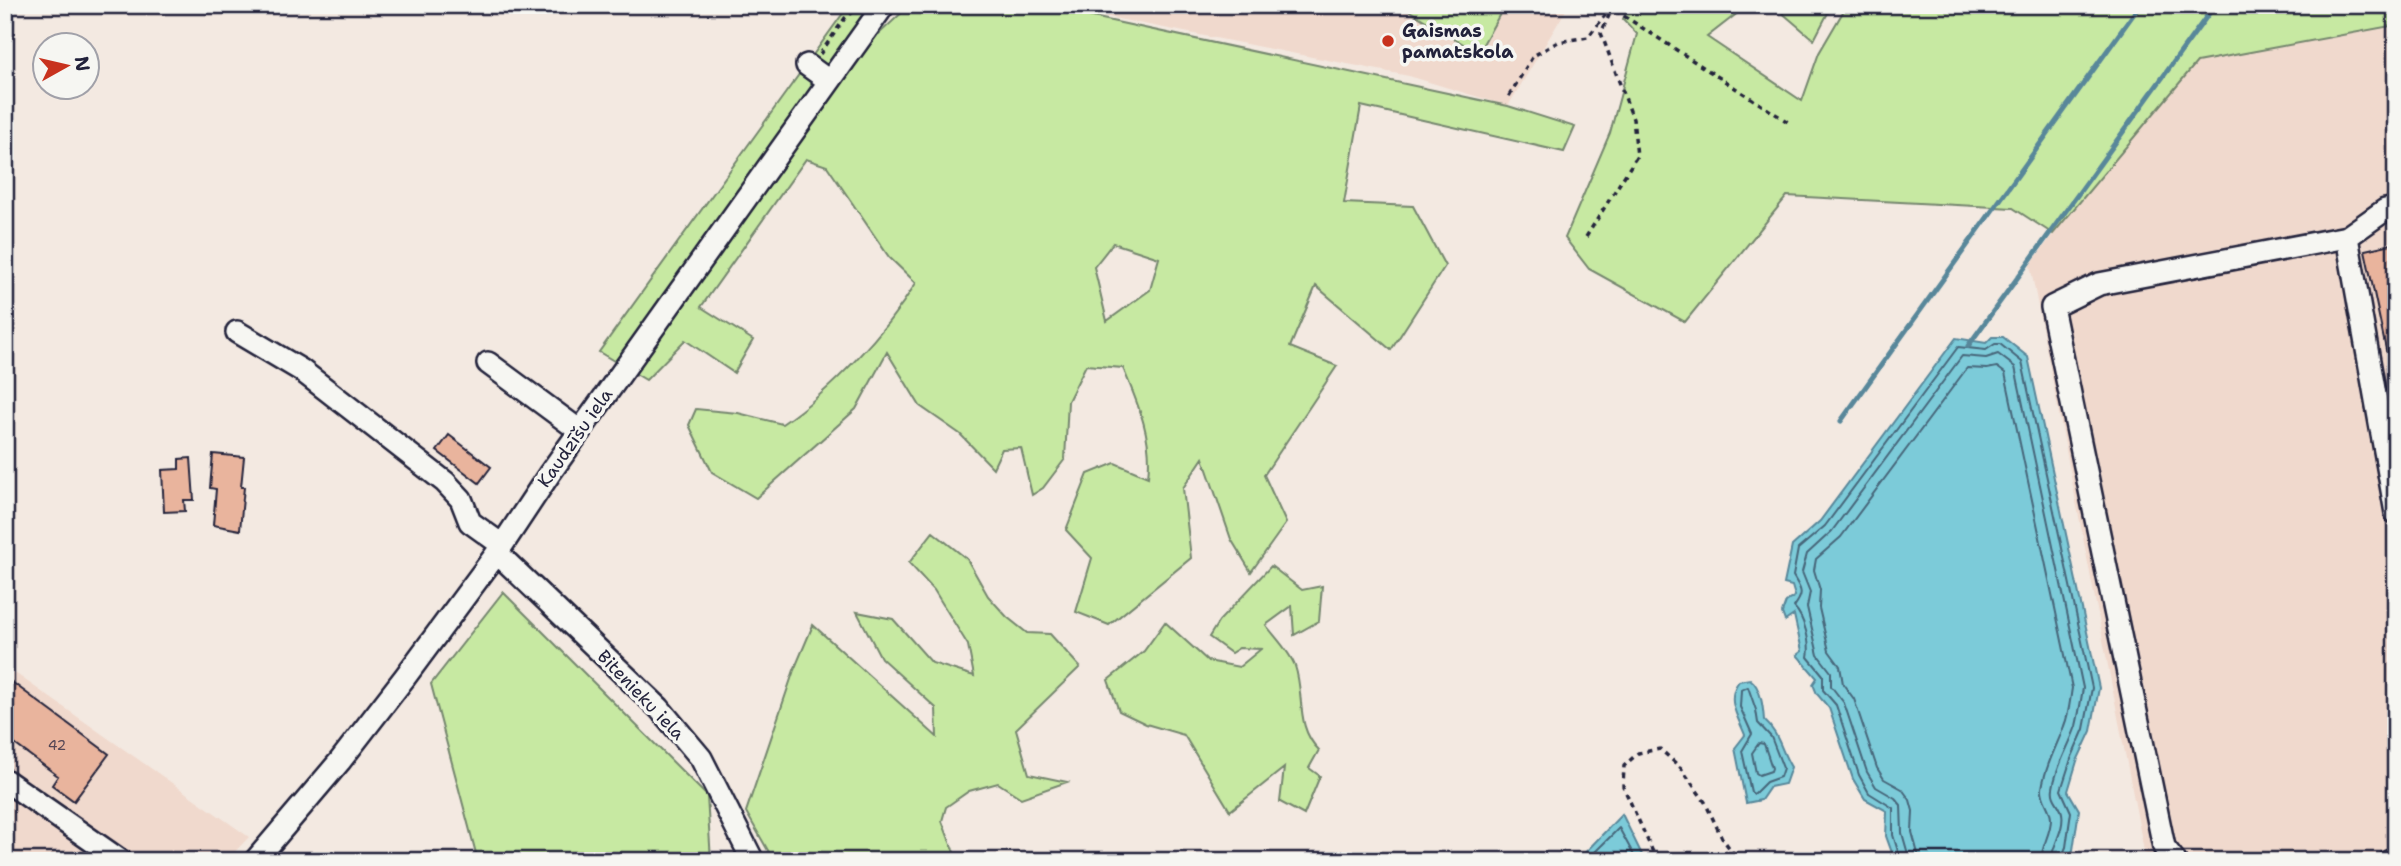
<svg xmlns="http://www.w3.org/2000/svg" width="2401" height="866" viewBox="0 0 2401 866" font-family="'Shantell Sans',sans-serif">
	<rect width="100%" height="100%" fill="#f3e9e1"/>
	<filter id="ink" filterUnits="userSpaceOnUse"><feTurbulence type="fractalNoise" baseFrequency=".0143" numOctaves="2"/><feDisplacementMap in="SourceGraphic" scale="14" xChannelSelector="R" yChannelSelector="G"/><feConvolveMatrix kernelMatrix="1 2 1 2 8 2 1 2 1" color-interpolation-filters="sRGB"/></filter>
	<g filter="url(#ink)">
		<path fill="#f0d9cd" d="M1047 5H1569L1508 106 1409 76Z
			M2396 25V861H2146L2030 265 2053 234 2197 62Z
			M5 666 249 837 226 861H5Z"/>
		<path fill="#c7e9a2" stroke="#74866e" stroke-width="2" fill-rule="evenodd" d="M849 5H875L857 29 879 34 910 5H1037L1508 106 1575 127 1564 152 1361 106 1344 203 1413 206 1445 266 1391 350 1316 286 1290 347 1337 366 1264 475 1286 523 1251 572 1231 539 1203 458 1183 488 1191 558 1109 625 1076 612 1092 558 1066 530 1088 474 1115 463 1148 477C1153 438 1138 404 1123 368L1086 365 1068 401 1065 459 1043 488 1032 495 1021 448 1002 449 993 468 960 434 920 406 887 352 856 409 756 498 712 472 689 425 696 409 738 413 782 424C831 391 885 333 916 283L889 257 827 166 806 159 701 307 753 340 734 373 685 340 646 380 599 352ZM1113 243 1159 258 1150 290 1107 321 1094 267Z
			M1400 5H1505L1478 53Z
			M1629 5H1748L1707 37 1802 101 1819 53 1847 5H2396V25L2197 62 2053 234 2013 208 1787 196 1685 322 1589 269 1565 238 1610 133 1637 34 1623 19Z
			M1773 5H1832L1814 40Z
			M933 532 967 559 988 596 1007 617 1027 633 1050 634 1080 667 1016 729 1029 774 1067 782 1021 798 998 783 969 791 946 807 942 821 955 855 946 861H774L746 812 794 670 813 625 937 737 936 708 881 658 857 612 893 619 932 663 974 676 968 645 934 590 909 563Z
			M1271 566 1302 590 1322 586 1319 621 1294 635 1292 606 1266 625C1275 637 1290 652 1295 666 1305 695 1295 727 1319 750L1309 768 1320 776 1304 815 1280 802 1284 768 1230 811 1184 735 1146 724 1119 711 1108 680 1144 651 1165 622 1208 661 1239 667 1261 649 1239 648 1231 653 1209 637 1219 621Z
			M503 592 707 796 711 861H478L431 684Z"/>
		<path fill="#7ccbd9" stroke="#58879a" stroke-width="2" d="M1992 337H2003L2028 357 2099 688 2091 731 2077 761 2068 791 2079 810 2073 850 2065 861H1895L1886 836 1887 811 1865 799 1853 779 1829 708 1817 694 1813 684 1817 678 1797 655 1802 651 1794 615 1785 621 1782 613 1786 602 1795 596 1792 586 1784 584 1792 546 1820 521 1956 338 1986 343Z
			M1750 679C1761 687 1763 707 1764 720 1779 733 1781 751 1791 767L1785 784 1770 787 1761 800 1746 803 1735 748 1745 735C1738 717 1725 699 1739 681Z
			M1622 814 1645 861H1577Z"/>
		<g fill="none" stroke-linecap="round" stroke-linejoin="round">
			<path stroke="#46667a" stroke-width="2" d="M1748 687 1756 710 1758 723 1771 737 1783 768 1780 777 1766 782 1754 794 1751 792 1742 751 1752 734 1740 707 1741 690Z
				M1759 743 1764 744 1772 768 1771 771 1759 775 1756 773 1752 753Z
				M1586 861 1619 828 1637 861
				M1901 861 1893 835V808L1869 793 1859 775 1836 705 1823 690V675L1808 657C1811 643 1804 617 1794 607 1805 592 1801 590 1793 576L1798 549 1825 526 1958 347 1986 350 1995 344H2000L2022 362 2092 688 2084 729 2071 759 2061 790 2071 812 2066 847 2060 861
				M1910 861 1902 833 1901 805 1895 798 1876 787 1867 772 1844 703 1831 686V672L1818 655 1807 607 1810 592 1802 572 1807 554 1832 531 1962 356 1986 358 1998 354 2015 367 2083 688C2081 700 2079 714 2076 726 2069 747 2056 766 2053 788 2051 799 2060 804 2062 813 2065 830 2052 845 2051 861
				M1920 861 1912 832 1913 811 1910 800 1902 789 1884 779 1877 768 1854 699 1843 684 1840 666 1829 651 1819 608 1820 590 1814 570 1816 559 1841 537 1967 368 1987 369 1997 367 2005 373 2072 688C2070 700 2069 714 2064 726 2057 746 2045 766 2042 788 2041 800 2051 808 2051 819 2051 834 2041 846 2041 861"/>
			<path stroke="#58879a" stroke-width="5" d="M1968 346 2215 5
				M1841 421 2140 5"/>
		</g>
		<path fill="#e9b49d" stroke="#22223b" stroke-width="2" d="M2396 243V397L2365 250Z
			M449 435 491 467 479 483 437 451Z
			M213 454 244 457 241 487H244L240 530 213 525 216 489 210 488Z
			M191 458 194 500H184L185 511 164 512 162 470 179 469V459Z
			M5 677 109 754 74 801 52 785 58 776 5 737Z"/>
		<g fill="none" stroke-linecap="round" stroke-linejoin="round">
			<g stroke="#22223b" stroke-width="26">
				<path id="minor" d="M807 65 829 81
					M2347 237 2396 513
					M237 332 301 370 445 482 461 499 470 522 502 545
					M488 363 580 431
					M497 553 659 708 701 758 753 861
					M5 780 121 861
					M255 861 340 761 405 677 497 553 550 473 884 5
					M2175 861 2164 847 2052 307 2099 284 2347 237 2385 210 2396 208
					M2390 861 2396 860"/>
			</g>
			<path stroke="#22223b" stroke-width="3.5" stroke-dasharray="5 5" stroke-linecap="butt" d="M1607 5 1791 124
				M820 54 845 18 857 9
				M1509 96 1533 56 1558 42 1588 37 1613 5
				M1586 237 1637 156 1633 119 1601 33 1612 9
				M1657 861 1623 786 1624 766 1638 753 1660 749 1681 768 1705 802 1722 838 1739 861"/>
			<use href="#minor" stroke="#f6f6f2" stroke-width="21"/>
		</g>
	</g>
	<circle fill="#c8321e" stroke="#f6f6f2" stroke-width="2.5" cx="1388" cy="41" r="7"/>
	<g text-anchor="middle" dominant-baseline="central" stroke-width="7" stroke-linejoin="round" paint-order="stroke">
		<g font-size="14" fill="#544654">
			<text x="57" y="745">42</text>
		</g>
		<g font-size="18" font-weight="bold" fill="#22223b" stroke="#f6f6f2" text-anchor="start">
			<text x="1402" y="31">Gaismas<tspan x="1402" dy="21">pamatskola</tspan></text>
		</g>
		<g font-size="18" fill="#22223b" stroke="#f6f6f2">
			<text transform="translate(575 438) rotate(-55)">Kaudzīšu iela</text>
			<text transform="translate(641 695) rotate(46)">Bitenieku iela</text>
		</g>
	</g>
	<rect width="2401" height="866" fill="none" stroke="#f6f6f2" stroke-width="28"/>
	<rect x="14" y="14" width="2373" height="838" fill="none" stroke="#22223b" stroke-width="2.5" filter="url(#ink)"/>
	<g transform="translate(66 66) rotate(82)"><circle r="33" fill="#f6f6f2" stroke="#a1a1a9" stroke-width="2"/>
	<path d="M0-5L12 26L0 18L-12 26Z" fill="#c8321e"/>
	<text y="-10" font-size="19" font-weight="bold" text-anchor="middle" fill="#22223b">N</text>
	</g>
</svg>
